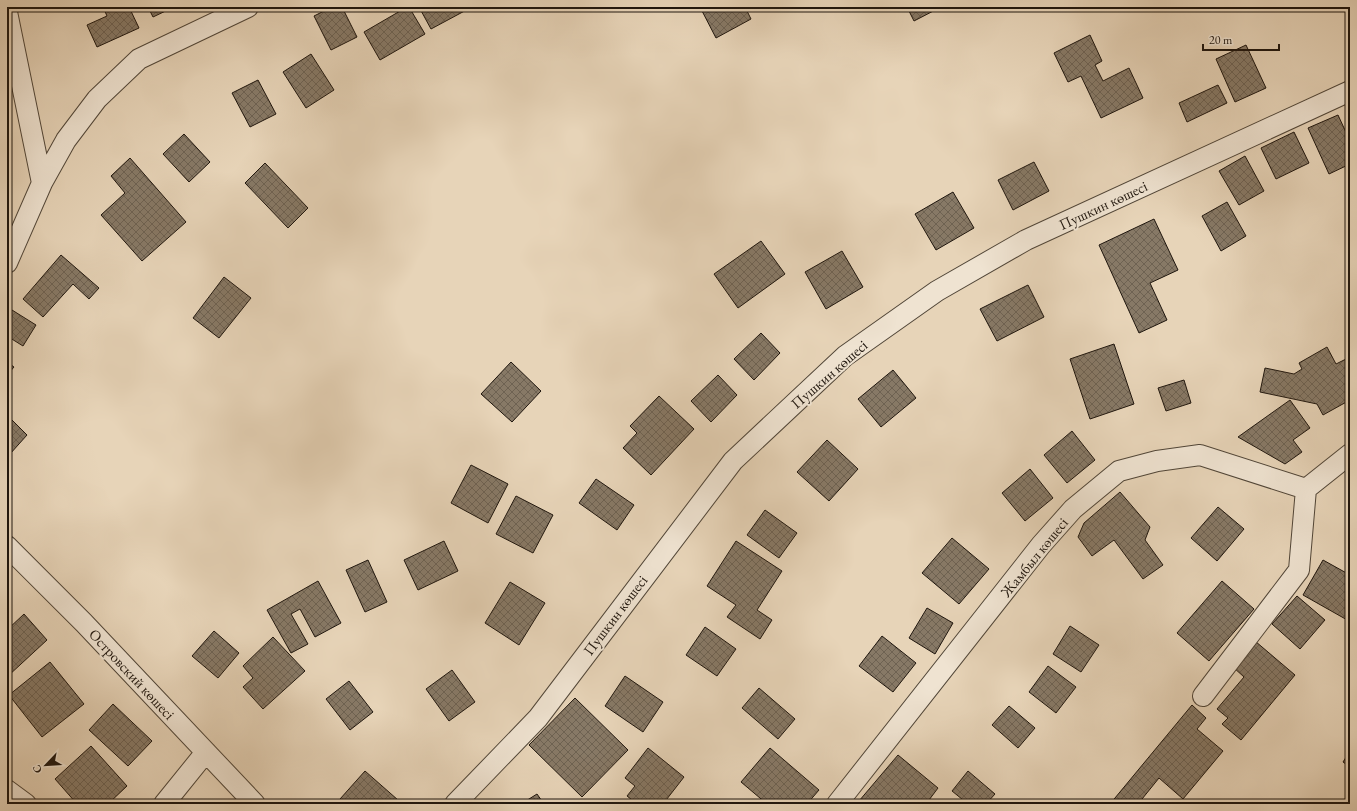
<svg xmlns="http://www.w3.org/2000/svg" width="1357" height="811" viewBox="0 0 1357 811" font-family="'EB Garamond',serif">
	<defs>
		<pattern id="building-cross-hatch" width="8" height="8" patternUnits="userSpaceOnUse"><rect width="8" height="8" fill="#877966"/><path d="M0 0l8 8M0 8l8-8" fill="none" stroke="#6e6252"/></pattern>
	</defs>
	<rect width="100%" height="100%" fill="#e7d4b8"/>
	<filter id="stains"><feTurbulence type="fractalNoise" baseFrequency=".005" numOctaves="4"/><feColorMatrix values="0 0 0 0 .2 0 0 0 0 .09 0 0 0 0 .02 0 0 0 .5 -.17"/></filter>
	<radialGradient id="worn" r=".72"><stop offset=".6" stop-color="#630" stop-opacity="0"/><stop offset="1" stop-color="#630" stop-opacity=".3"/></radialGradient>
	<path fill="url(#building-cross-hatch)" stroke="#1f160e" d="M103 7H129L139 28 97 47 87 25 107 16Z
		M148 7H174L153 17Z
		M332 7H342L357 37 331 50 314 16Z
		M407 7H409L425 34 380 60 364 32Z
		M419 7H472L431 29Z
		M700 7H745L751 19 716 38Z
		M907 7H941L914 21Z
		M1090 35 1102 61 1095 65 1103 81 1129 68 1143 98 1101 118 1081 76 1068 82 1054 53Z
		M1246 45 1266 88 1235 102 1216 59Z
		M311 54 334 90 306 108 283 72Z
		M258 80 276 114 250 127 232 93Z
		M1218 85 1227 103 1187 122 1179 103Z
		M1338 115 1350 141V164L1329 174 1308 128Z
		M1294 132 1309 163 1276 179 1261 148Z
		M184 134 210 162 189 182 163 154Z
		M1245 156 1264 191 1239 205 1219 171Z
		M130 158 186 222 142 261 101 215 125 193 111 176Z
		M1034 162 1049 191 1013 210 998 180Z
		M265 163 308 208 288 228 245 183Z
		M953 192 974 228 936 250 915 214Z
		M1227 202 1246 236 1221 251 1202 216Z
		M1154 219 1178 270 1150 283 1167 320 1139 333 1099 245Z
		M761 241 785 274 738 308 714 274Z
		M842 251 863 287 826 309 805 272Z
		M61 255 99 288 89 299 73 284 43 317 23 299Z
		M224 277 251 298 219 338 193 318Z
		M1028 285 1044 317 997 341 980 309Z
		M12 310 36 325 23 346 7 336V318Z
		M761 333 780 353 754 380 734 359Z
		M1114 344 1134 404 1090 419 1070 359Z
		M1327 347 1336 364 1350 357V400L1323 415 1317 404 1260 392 1265 368 1294 374 1302 369 1299 363Z
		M7 362 14 367 7 375Z
		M511 362 541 391 512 422 481 394Z
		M893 370 916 398 881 427 858 399Z
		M718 375 737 395 711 422 691 401Z
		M1184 380 1191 403 1166 411 1158 388Z
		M659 396 694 429 651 475 623 448 637 433 630 426Z
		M1290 400 1310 428 1293 440 1302 452 1285 464 1238 437Z
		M10 418 27 435 10 454 7 450V421Z
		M1072 431 1095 460 1067 483 1044 455Z
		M827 440 858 469 829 501 797 472Z
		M471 465 508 484 488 523 451 503Z
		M1030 469 1053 498 1025 521 1002 493Z
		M596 479 634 505 617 530 579 503Z
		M1120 492 1150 527 1145 540 1163 565 1143 579 1114 540 1092 556 1078 537 1084 523Z
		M516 496 553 515 533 553 496 534Z
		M1218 507 1244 529 1217 561 1191 538Z
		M765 510 797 533 779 558 747 535Z
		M952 538 989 569 959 604 922 573Z
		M444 541 458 571 418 590 404 560Z
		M736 541 782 571 757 610 772 620 760 639 727 617 736 605 707 586Z
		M368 560 387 602 365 612 346 570Z
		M1323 560 1350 575 1349 621 1303 595Z
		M318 581 341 623 315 637 300 609 291 614 308 644 291 653 267 610Z
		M1222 581 1254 609 1209 661 1177 633Z
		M510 582 545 603 519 645 485 623Z
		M1297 596 1325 620 1300 649 1272 624Z
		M927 608 953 623 935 654 909 638Z
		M24 614 47 640 8 676 7 630Z
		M1070 626 1099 645 1081 672 1053 654Z
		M705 627 736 649 717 676 686 655Z
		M214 631 239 653 218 678 192 656Z
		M882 636 916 663 893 692 859 666Z
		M273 637 305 671 263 709 243 687 253 678 243 666Z
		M1255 641 1295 675 1241 740 1222 724 1228 718 1217 709 1244 677 1233 667Z
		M50 662 84 704 42 737 9 695Z
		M1048 666 1076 687 1056 713 1029 692Z
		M452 670 475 702 449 721 426 689Z
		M625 676 663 702 643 732 605 706Z
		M349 681 373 712 350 730 326 699Z
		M759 688 795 719 778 739 742 708Z
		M575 698 628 750 582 797 529 745Z
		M113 704 152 741 128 766 89 730Z
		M1192 705 1206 718 1197 729 1223 751 1183 799 1159 778 1138 804H1110Z
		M1009 706 1035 728 1018 748 992 725Z
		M91 746 127 786 108 804H77L55 779Z
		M648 748 684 777 663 804H637L627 796 635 786 625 778Z
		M770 748 819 790 807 804H767L741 782Z
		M1350 751V767L1343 762Z
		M898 755 938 788 926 804H862L859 801Z
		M365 771 398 800 394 804H346L340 799Z
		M968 771 995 794 986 804H968L952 791Z
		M1350 791V804H1342Z
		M537 794 544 804H521Z"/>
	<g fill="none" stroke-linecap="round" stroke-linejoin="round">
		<g stroke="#514638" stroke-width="22">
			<path id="street" d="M7 12 42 183 7 263
				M42 183 66 140 97 99 139 59 248 7
				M7 546 84 623 255 804
				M1203 696 1299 570 1306 489 1350 454
				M7 790 26 804
				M164 804 206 752
				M455 804 538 718 733 461 845 356 937 291 1026 240 1350 91
				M837 804 1041 545 1073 509 1119 471 1157 461 1200 455 1306 489"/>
		</g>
		<use href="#street" stroke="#efe3d1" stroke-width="20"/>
	</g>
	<g text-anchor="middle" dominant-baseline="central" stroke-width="4" stroke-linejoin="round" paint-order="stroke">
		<g font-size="15" fill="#1f160e" stroke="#efe3d1">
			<text transform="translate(1103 205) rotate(-25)">Пушкин көшесі</text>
			<text transform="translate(829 374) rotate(-41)">Пушкин көшесі</text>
			<text transform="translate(1034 557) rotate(-51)">Жамбыл көшесі</text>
			<text transform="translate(615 615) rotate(-53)">Пушкин көшесі</text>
			<text transform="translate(132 674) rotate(47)">Островский көшесі</text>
		</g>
	</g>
	<rect width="1357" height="811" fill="none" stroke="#e7d4b8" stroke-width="24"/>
	<rect x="8" y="8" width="1341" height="795" fill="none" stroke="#1f160e" stroke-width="2"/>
	<rect x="12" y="12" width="1333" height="787" fill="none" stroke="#1f160e"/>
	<g transform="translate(46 765) rotate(245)" stroke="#efe3d1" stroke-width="3" paint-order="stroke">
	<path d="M0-3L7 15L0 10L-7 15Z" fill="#1f160e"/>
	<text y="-6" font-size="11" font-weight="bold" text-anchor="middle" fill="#1f160e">С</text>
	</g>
	<path d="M1203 44v6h76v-6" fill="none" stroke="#1f160e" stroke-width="2"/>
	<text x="1209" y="44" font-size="12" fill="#1f160e" stroke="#efe3d1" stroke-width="3" paint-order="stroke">20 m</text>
	<rect width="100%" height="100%" filter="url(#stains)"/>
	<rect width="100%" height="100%" fill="url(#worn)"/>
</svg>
